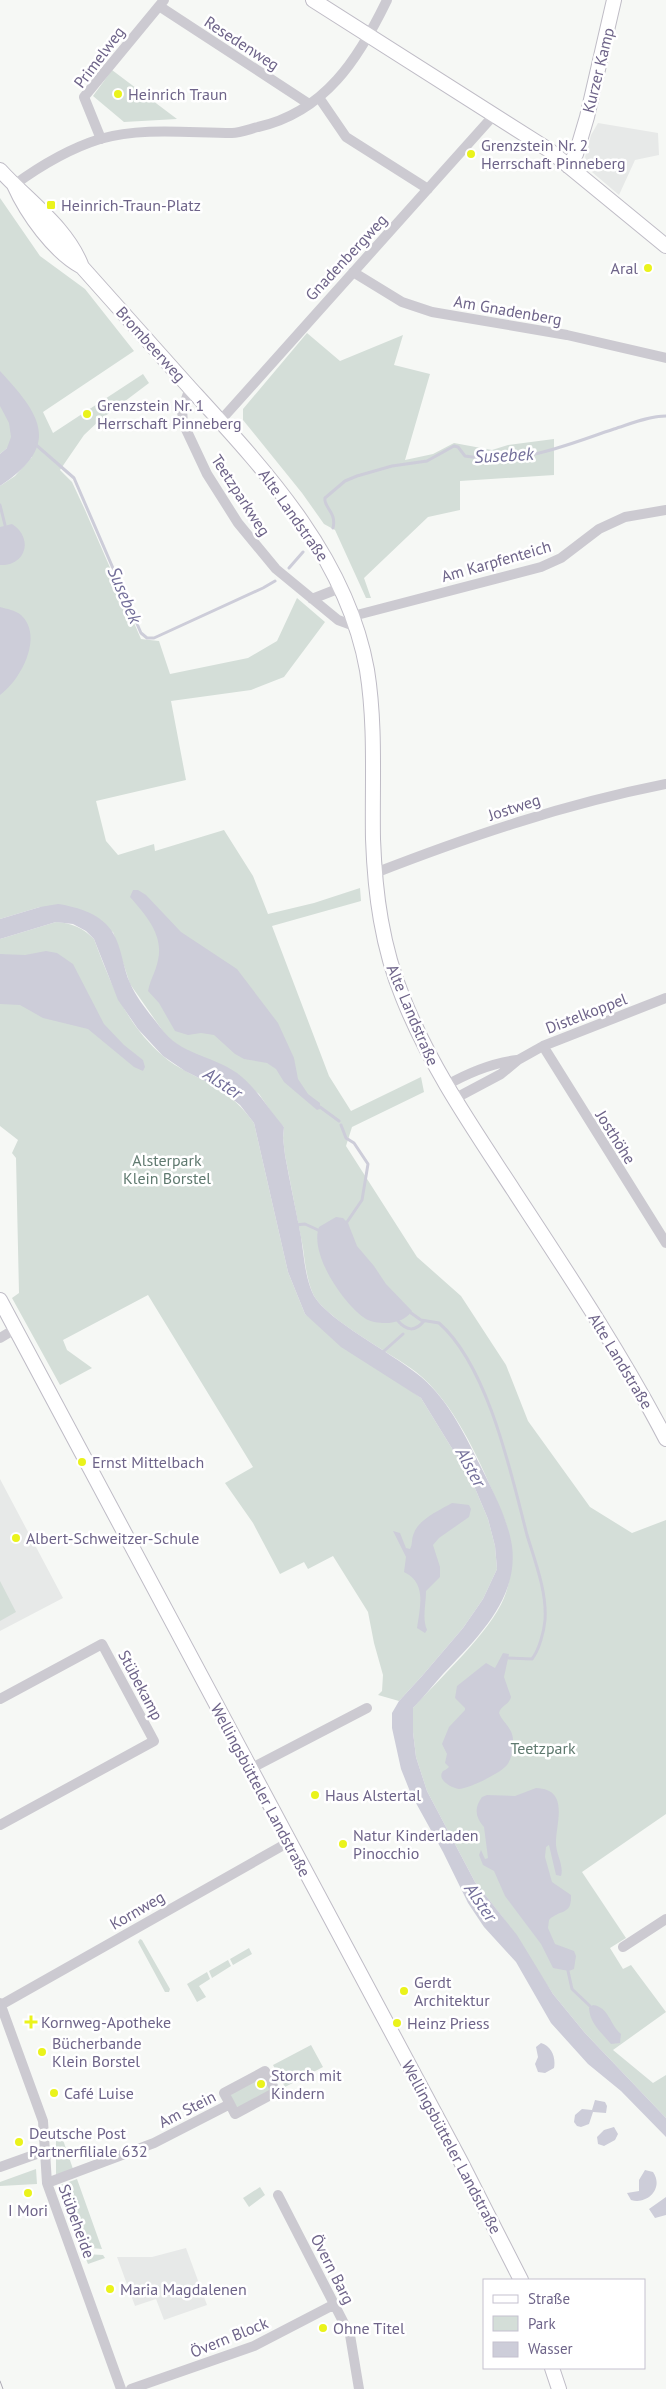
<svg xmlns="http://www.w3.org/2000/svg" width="666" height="2389" viewBox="0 0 666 2389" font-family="'PT Sans',sans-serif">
	<rect width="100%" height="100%" fill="#f6f8f5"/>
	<path fill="#e7e9e8" d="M598 123 658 133 659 155 635 160 619 195 592 172 585 157 591 135Z
		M0 1479 63 1598 0 1631Z
		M186 2248 207 2305 164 2320 156 2299 135 2306 117 2257H152Z"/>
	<path fill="#d4ded8" d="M112 70 177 119 124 122 93 96Z
		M0 198 40 256 85 289 134 351 43 412 53 433 143 374 149 383 100 420 84 435 60 470 72 482 85 510 141 639 159 641 170 674 248 658 277 641 297 598 325 622 284 677 251 690 171 701 186 780 96 801 106 841 118 855 154 844 155 851 224 830 253 876 268 914 314 903 360 888 361 901 272 926 329 1076 351 1111 421 1077 424 1092 352 1127 346 1146 417 1257 461 1296 506 1365 528 1421 590 1507 632 1533 666 1520V1814L582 1872 626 1938 610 1948 623 1969 631 1965 666 2012 613 2050 653 2083 666 2075V2118L585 2033 553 1994 504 1919 475 1882 427 1791 416 1757 413 1732V1708C438 1680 491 1631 504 1598 513 1576 513 1550 507 1527 505 1518 499 1508 496 1499 478 1457 453 1401 416 1372 391 1353 329 1321 314 1296 307 1282 305 1263 303 1248 297 1217 291 1186 285 1155L283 1138 284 1127 276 1119 259 1094 220 1065 185 1051 167 1037 130 984 113 932 40 907 0 919V486L15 476 32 457 7 448 0 454Z
		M307 333 340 361 403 335 394 365 430 374 405 460 433 454 454 443 492 450 508 445 554 439V475L460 481V510L428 517 364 578 371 598H366L335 530 324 524 302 493 243 420V409Z
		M56 922C72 923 83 928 94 939 111 984 125 1023 163 1056 178 1069 198 1077 215 1086 231 1096 243 1108 254 1123L288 1272 305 1314 421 1398 472 1481 488 1519 495 1546 497 1569 483 1599 463 1628 422 1676 399 1701 378 1695 382 1691 383 1675 374 1643 368 1612 333 1556 308 1569 304 1562 280 1574 253 1523 225 1483 253 1467 148 1295 63 1340 67 1350 92 1368 60 1385 12 1298 19 1293 16 1158 12 1153 18 1140 0 1126V939Z
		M0 1581 16 1612 0 1621Z
		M140 1939 142 1940 170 1989 169 1992H165L138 1942Z
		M249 1948 252 1954 233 1965 230 1959Z
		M228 1960 231 1966 212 1978 209 1971Z
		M207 1972 210 1979 199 1986 206 1997 197 2002 187 1984Z
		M311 2045 323 2067 285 2087 273 2065Z
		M260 2078H264L270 2091 243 2108 236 2107 230 2095Z
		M61 2134 73 2169 56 2175V2137Z
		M36 2169 37 2184 0 2186V2182Z
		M77 2179 102 2249 81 2247 58 2186Z
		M260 2187 265 2195 249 2207 243 2198Z
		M84 2254 103 2255 105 2258 88 2264Z"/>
	<path fill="#cdcdd9" d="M0 371C41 415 62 445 0 486V454L7 448 11 437 9 423 0 406Z
		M12 524C34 538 26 566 0 565V527Z
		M0 607C7 609 15 610 21 615 44 636 21 680 0 695Z
		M133 890H138L146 895 181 932 237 969 278 1023 294 1058 298 1079 308 1094 320 1103V1109L317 1110 284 1082 276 1069 267 1063 244 1059 235 1054 214 1035 201 1033 188 1035 175 1031 159 1003 148 991C150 980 156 971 158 960 164 935 145 914 130 897Z
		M58 904C78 907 102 914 113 933 122 948 123 968 130 983 137 999 150 1014 160 1027 181 1056 210 1054 237 1073 257 1088 268 1109 284 1127L283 1138 285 1155C290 1183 296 1210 301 1237 304 1255 305 1279 314 1296 329 1321 390 1352 416 1373 446 1395 464 1433 480 1465 492 1489 508 1519 512 1546 519 1599 476 1639 443 1674 433 1685 424 1697 413 1708V1732L416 1757 427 1791 475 1882 517 1935 553 1994 585 2033 666 2118V2137L621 2091 588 2064 551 2023 516 1962 484 1927 468 1903 443 1852 411 1794 401 1769 392 1728V1713L399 1701 422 1676 463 1628 483 1599 497 1569 495 1546 488 1519 472 1481 421 1398 341 1347 305 1314 288 1272 254 1123 240 1105 217 1087 185 1071 163 1056 138 1029 118 1000 94 939 86 931 73 924 56 922 0 939V919L40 907Z
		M46 951 57 953 73 964 104 1024 124 1045 143 1060 145 1067 143 1071 134 1067 88 1029 43 1018 20 1005 0 1004V954L25 955Z
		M336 1217 343 1218 348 1223 357 1246 374 1266 386 1284 412 1311C407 1319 397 1322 389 1323 381 1323 373 1323 366 1319 344 1305 309 1254 319 1227Z
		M452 1503 469 1505 471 1509 469 1517 439 1538 433 1545 440 1567V1577L426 1591C426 1605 422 1618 427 1630L425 1633 417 1628C420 1607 427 1583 404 1572L406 1557 393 1531 400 1533 406 1548 410 1549C413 1544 411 1539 414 1533 419 1519 440 1510 452 1503Z
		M503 1653 509 1654 504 1677 511 1697C509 1705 501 1705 499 1713 503 1723 512 1727 513 1739 514 1748 512 1758 507 1765 501 1773 468 1789 459 1789 452 1788 436 1780 443 1771 445 1770 447 1769 449 1767L445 1763 447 1754 442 1744 449 1727 465 1710V1708L455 1698 457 1686 486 1663 495 1668Z
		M536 1788C571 1789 555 1825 556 1845 557 1856 564 1866 561 1876L556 1875 549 1845 546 1847 545 1857 552 1882 571 1895C572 1916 560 1909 549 1920L548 1928 555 1944 574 1951 576 1956 574 1969 569 1971 553 1968 541 1944 505 1896 494 1871 483 1865 479 1855 481 1850 485 1859 488 1858 484 1827C475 1817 474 1808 482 1797L487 1795 515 1796Z
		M593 2005C609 2007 610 2025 621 2034L620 2043 611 2044C602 2033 590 2024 589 2008Z
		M541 2043C552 2046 556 2058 554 2068L545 2073 538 2072 535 2064 538 2057 536 2047Z
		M595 2100 605 2102 607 2106 606 2113 593 2112 589 2124 581 2127 577 2126 574 2122 575 2115 582 2109 592 2110Z
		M614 2127 618 2134 615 2140 604 2146 598 2144 597 2137 604 2130Z
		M645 2170 653 2172C664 2188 648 2205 631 2200L627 2193 639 2191V2180Z
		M666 2197V2215L655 2218 649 2209Z"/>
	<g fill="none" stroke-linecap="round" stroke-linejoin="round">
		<path stroke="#cdcdd9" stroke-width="3" d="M35 444 74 478 141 633 147 638H154L263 588 275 581
			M0 505 5 525
			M333 528C337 512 323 507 325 498L345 481 357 476 392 466 427 461 454 446 458 447 465 456C520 466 563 446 614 429 630 424 649 416 666 416
			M289 568 303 552
			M320 1107 339 1121
			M341 1125 346 1138 354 1143 368 1164 362 1200 347 1222
			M295 1225 305 1224 318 1230
			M411 1313 421 1320 439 1323C488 1366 511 1473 527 1535 535 1561 547 1592 545 1620 544 1632 539 1650 532 1659L508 1658
			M398 1321C407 1331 415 1332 424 1321
			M384 1351 403 1334
			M568 1971 572 1989 591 2007"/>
		<g stroke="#bfbcc6" stroke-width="16">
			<path id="secondary" d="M313 0 549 150 666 246
				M568 166 576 154 587 117 614 0
				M0 170C28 201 67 227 82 267
				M14 185C27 214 54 252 82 267 118 307 154 348 190 388 265 470 347 557 367 670 376 726 372 783 373 839 375 894 382 947 403 998 431 1068 473 1128 514 1191 567 1272 621 1353 666 1439
				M0 1300 461 2162 521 2280
				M552 2368 559 2389"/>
		</g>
		<path stroke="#cccad1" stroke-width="10" d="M159 6 309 104
			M320 99 346 137 428 189
			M101 139 84 97 164 0
			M14 185C40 166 68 149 100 139 143 127 188 133 232 133 240 133 250 129 258 127 325 112 359 58 387 0
			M353 272 402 302 432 312 567 335 666 358
			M190 388 182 410 183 423 207 474 238 523 276 569 338 620 357 627
			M221 420 494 115
			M312 599 340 588
			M353 616 541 567 561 558 599 529 625 517 666 510
			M375 873C470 836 565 804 666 784
			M543 1046 666 1243
			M445 1086C468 1073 491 1063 517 1060
			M454 1099 501 1074 518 1060 543 1046 666 998
			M0 1338 15 1329
			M0 1699 102 1644 154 1741 0 1825
			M250 1769 367 1708
			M623 1947 666 1919
			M0 2003 43 2121 47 2183 121 2389
			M1 2005 289 1842
			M0 2167 45 2151
			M47 2183 154 2143 230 2104 235 2114 276 2092 265 2071 224 2093 230 2104
			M278 2195 350 2335 359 2389
			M131 2389 254 2346 335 2304"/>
		<use href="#secondary" stroke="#fff" stroke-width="14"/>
		<path stroke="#ada9b5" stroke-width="1" d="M0 2381 3 2389"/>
	</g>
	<g fill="#eaf31b" stroke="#fff" stroke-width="2">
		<circle cx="118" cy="94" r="5"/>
		<circle cx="471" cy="154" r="5"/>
		<rect x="46" y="200" width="10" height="10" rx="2.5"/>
		<circle cx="648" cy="268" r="5"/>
		<circle cx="87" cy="414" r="5"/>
		<circle cx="82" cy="1462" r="5"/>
		<circle cx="16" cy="1538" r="5"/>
		<circle cx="315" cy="1795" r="5"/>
		<circle cx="343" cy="1844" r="5"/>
		<circle cx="404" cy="1991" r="5"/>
		<path d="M28.5 2014.5h5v5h5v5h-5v5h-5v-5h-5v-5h5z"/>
		<circle cx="397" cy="2023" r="5"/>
		<circle cx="42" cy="2052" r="5"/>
		<circle cx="261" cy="2084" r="5"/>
		<circle cx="54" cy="2093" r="5"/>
		<circle cx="19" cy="2142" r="5"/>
		<circle cx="28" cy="2193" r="5"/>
		<circle cx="110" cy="2289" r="5"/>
		<circle cx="323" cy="2328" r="5"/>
	</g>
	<g text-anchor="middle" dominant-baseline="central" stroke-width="5" stroke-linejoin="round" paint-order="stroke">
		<g font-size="16" fill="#6e6489" stroke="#fff">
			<text transform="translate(242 43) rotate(33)">Resedenweg</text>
			<text transform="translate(99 57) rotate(-53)">Primelweg</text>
			<text transform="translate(598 70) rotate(-76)">Kurzer Kamp</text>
			<text transform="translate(346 257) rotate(-47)">Gnadenbergweg</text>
			<text transform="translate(508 310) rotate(10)">Am Gnadenberg</text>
			<text transform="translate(151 344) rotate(48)">Brombeerweg</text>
			<text transform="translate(241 495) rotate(57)">Teetzparkweg</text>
			<text transform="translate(294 515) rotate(55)">Alte Landstraße</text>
			<text transform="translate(496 561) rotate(-16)">Am Karpfenteich</text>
			<text transform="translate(514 807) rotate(-18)">Jostweg</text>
			<text transform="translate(586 1013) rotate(-21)">Distelkoppel</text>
			<text transform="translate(413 1015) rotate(67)">Alte Landstraße</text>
			<text transform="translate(616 1137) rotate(58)">Josthöhe</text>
			<text transform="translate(621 1361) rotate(59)">Alte Landstraße</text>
			<text transform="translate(141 1685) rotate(62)">Stübekamp</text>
			<text transform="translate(261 1790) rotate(62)">Wellingsbütteler Landstraße</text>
			<text transform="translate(137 1910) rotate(-30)">Kornweg</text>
			<text transform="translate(187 2109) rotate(-27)">Am Stein</text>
			<text transform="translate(452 2147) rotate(62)">Wellingsbütteler Landstraße</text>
			<text transform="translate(77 2221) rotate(70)">Stübeheide</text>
			<text transform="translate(333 2269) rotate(63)">Övern Barg</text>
			<text transform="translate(229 2337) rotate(-22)">Övern Block</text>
		</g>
		<g font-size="16" fill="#6e6489" stroke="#fff" text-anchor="start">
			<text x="128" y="94">Heinrich Traun</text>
			<text x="481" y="145">Grenzstein Nr. 2<tspan x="481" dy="18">Herrschaft Pinneberg</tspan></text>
			<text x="61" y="205">Heinrich-Traun-Platz</text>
			<text x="638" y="268" text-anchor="end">Aral</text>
			<text x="97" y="405">Grenzstein Nr. 1<tspan x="97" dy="18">Herrschaft Pinneberg</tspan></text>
			<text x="92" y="1462">Ernst Mittelbach</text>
			<text x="26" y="1538">Albert-Schweitzer-Schule</text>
			<text x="325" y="1795">Haus Alstertal</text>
			<text x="353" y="1835">Natur Kinderladen<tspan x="353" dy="18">Pinocchio</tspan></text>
			<text x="414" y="1982">Gerdt<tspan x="414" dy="18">Architektur</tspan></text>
			<text x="41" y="2022">Kornweg-Apotheke</text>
			<text x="407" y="2023">Heinz Priess</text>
			<text x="52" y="2043">Bücherbande<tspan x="52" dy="18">Klein Borstel</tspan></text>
			<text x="271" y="2075">Storch mit<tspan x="271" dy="18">Kindern</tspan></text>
			<text x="64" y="2093">Café Luise</text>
			<text x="29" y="2133">Deutsche Post<tspan x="29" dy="18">Partnerfiliale 632</tspan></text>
			<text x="28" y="2210" text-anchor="middle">I Mori</text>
			<text x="120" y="2289">Maria Magdalenen</text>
			<text x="333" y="2328">Ohne Titel</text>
		</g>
		<g font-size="16" fill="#607a70" stroke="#fff">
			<text x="167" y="1160">Alsterpark<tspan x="167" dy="18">Klein Borstel</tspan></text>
			<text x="543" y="1748">Teetzpark</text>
		</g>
		<g font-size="18" font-style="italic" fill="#736f9a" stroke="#fff">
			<text transform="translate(504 455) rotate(-3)">Susebek</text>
			<text transform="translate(125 595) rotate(67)">Susebek</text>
			<text transform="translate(223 1083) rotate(33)">Alster</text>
			<text transform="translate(471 1467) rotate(61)">Alster</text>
			<text transform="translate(481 1902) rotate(55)">Alster</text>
		</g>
	</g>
	<rect x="483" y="2279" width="162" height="90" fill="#ffffff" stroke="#c5c1d0"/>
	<rect x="493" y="2295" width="25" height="8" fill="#ffffff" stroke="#c5c1d0"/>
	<text x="528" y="2304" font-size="15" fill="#6e6489">Straße</text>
	<rect x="493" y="2316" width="25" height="15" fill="#d4ded8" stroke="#c5c1d0"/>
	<text x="528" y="2329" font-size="15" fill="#6e6489">Park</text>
	<rect x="493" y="2342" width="25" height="15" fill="#cdcdd9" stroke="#c5c1d0"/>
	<text x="528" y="2354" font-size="15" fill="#6e6489">Wasser</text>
</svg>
